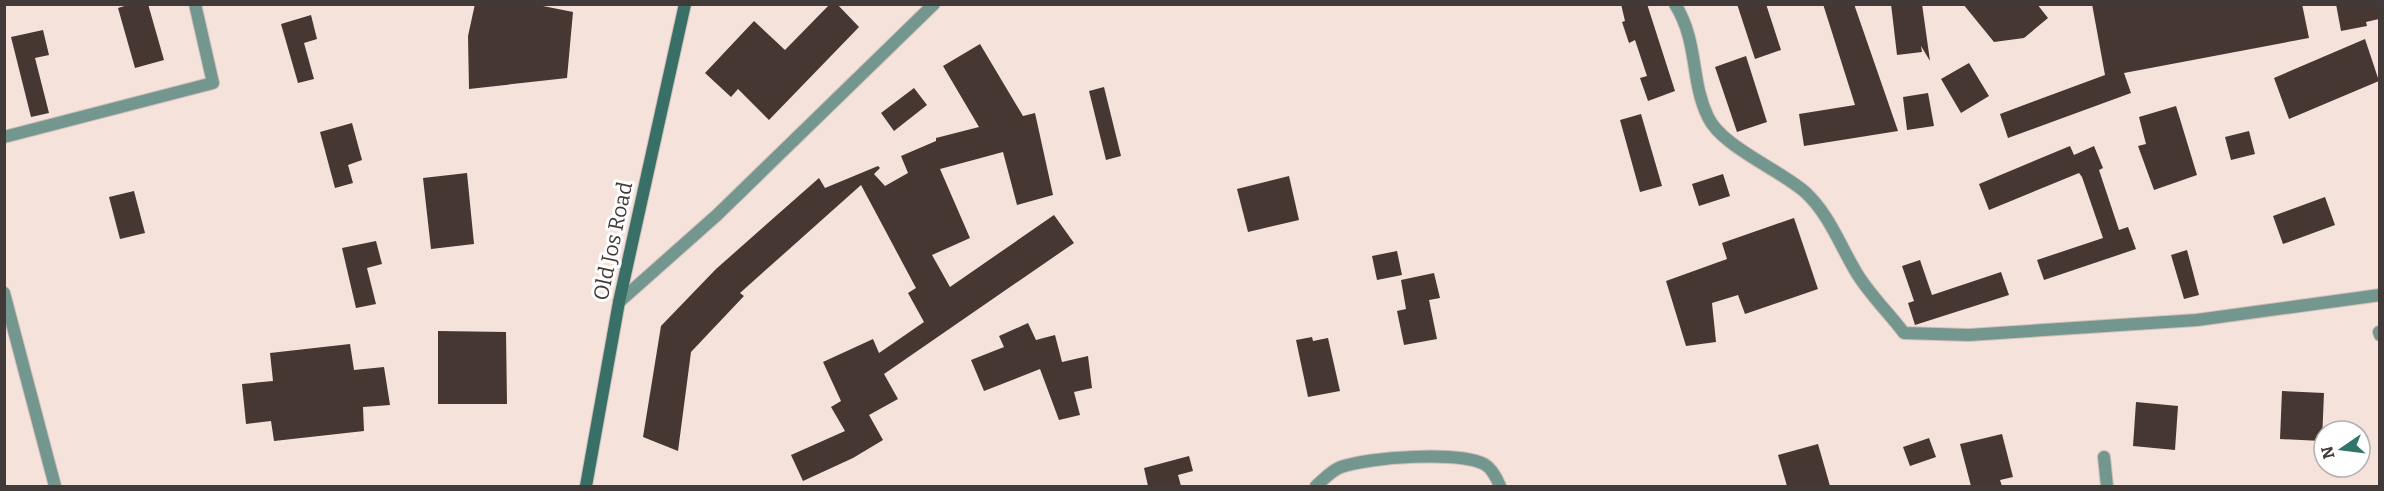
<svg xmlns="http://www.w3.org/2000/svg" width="2384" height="491" viewBox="0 0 2384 491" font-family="Bitter,serif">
	<rect width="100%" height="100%" fill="#f5e2db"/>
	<path fill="#463732" d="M131 4H148L164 60 135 68 118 8Z
		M475 4H533L573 12 567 78 469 89 468 36Z
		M830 4H837L859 27 769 120 738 89 731 97 705 73 754 21 785 50Z
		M1621 4H1647L1675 91 1648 101 1640 78 1647 76 1635 40 1629 43 1622 22 1625 21Z
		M1737 4H1766L1781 50 1755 59Z
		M1823 4H1854L1898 131 1804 146 1799 114 1855 105Z
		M1891 4H1922L1930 61 1921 46 1922 52 1897 55Z
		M1963 4H2037L2048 18 2024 38 1994 42Z
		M2092 4H2302L2309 38 2124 73 2131 93 2008 138 2000 114 2105 75Z
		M2336 4H2379V19L2366 22 2367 26 2341 31Z
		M311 15 317 39 304 43 314 79 298 83 281 24Z
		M43 30 49 55 35 58 49 113 31 117 11 37Z
		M2365 39 2379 81 2289 119 2274 78Z
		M980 44 1023 116 1035 113 1053 195 1017 205 1003 152 940 169 970 238 932 255 950 287 1054 215 1074 243 884 374 898 399 869 415 883 440 853 458 803 481 791 455 845 431 831 407 841 401 823 362 873 339 879 353 924 322 908 293 916 288 861 185 740 293 744 296 691 352 678 451 643 437 661 326 716 269 819 178 825 188 878 166 880 168 874 174 885 186 908 173 901 156 936 141V138L979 127 943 66Z
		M1746 56 1767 122 1737 132 1715 67Z
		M1969 63 1989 96 1961 113 1941 79Z
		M1104 87 1121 156 1106 160 1089 91Z
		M914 88 927 105 894 131 881 113Z
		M1928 93 1934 126 1907 130 1903 97Z
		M2176 106 2197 175 2154 190 2138 146 2146 144 2139 117Z
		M1641 114 1662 186 1640 192 1620 120Z
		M352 123 362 160 348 165 353 183 335 188 320 132Z
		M2249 131 2255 154 2231 160 2225 137Z
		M2070 146 2074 155 2094 146 2103 168 2099 170 2119 230 2128 227 2136 249 2044 280 2037 260 2103 238 2082 177 2079 173 1989 210 1979 184Z
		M467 173 474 244 431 249 423 178Z
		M1723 174 1730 196 1699 206 1692 184Z
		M1289 176 1299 220 1248 232 1237 189Z
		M134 191 145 233 120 239 109 197Z
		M2325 197 2335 225 2283 244 2273 216Z
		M1794 218 1818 289 1745 314 1738 295 1712 303 1716 342 1686 346 1666 281 1727 259 1722 243Z
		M376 241 382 264 367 268 376 304 356 308 342 248Z
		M2187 250 2199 295 2184 299 2171 255Z
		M1397 251 1402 275 1377 280 1372 256Z
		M1920 260 1932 295 2001 272 2009 295 1915 325 1908 303 1914 301 1902 266Z
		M1434 273 1440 298 1429 300 1437 339 1404 345 1397 311 1406 309 1401 280Z
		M1028 323 1036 340 1055 335 1062 362 1088 356 1092 388 1074 392 1080 415 1059 420 1040 369 984 391 971 360 1004 347 999 336Z
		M438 331 506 332 507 404H438Z
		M1312 337 1313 341 1328 338 1340 391 1308 397 1296 340Z
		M350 344 354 370 384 367 390 405 363 407 364 431 274 441 271 421 246 424 242 384 273 381 270 353Z
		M2282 391 2324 393 2322 441 2280 439Z
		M2136 402 2178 406 2175 450 2133 446Z
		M2002 434 2013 477 2000 480 2002 486H1971L1960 444Z
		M1929 438 1936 457 1910 466 1903 447Z
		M1818 444 1830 486H1787L1778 455Z
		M1189 456 1193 471 1178 475 1181 486H1148L1144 468Z"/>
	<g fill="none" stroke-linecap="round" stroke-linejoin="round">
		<g stroke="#d1c0ba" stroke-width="14">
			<path id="minor" d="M1675 4C1699 43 1690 80 1708 117 1721 146 1780 170 1805 192 1829 214 1840 245 1856 272 1869 294 1889 313 1904 333L1969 335 2197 320 2380 295
				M4 137 213 83 195 4
				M4 293 55 486
				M619 302 717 215 934 4
				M2379 332 2380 335
				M2104 457 2107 486
				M1316 486C1323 480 1332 470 1341 467 1369 457 1458 451 1484 464 1492 468 1497 479 1500 486"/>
		</g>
		<g stroke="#d1c0ba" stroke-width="14">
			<path id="secondary" d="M586 486 619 302 685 4"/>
		</g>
		<use href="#minor" stroke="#73968f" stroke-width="12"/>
		<use href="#secondary" stroke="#386f66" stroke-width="12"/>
	</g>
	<g text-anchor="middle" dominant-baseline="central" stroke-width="6" stroke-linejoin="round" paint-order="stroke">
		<g font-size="21" fill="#423a38" stroke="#fff">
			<text transform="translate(613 241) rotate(-78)">Old Jos Road</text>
		</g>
	</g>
	<rect width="2384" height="491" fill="none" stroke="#423a38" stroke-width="12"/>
	<g transform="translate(2342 449) rotate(256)"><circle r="28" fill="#ffffff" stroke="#b3b0af" stroke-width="1.5"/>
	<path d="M0-4.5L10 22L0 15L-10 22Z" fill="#2f756a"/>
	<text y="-9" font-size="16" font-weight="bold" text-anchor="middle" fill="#423a38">N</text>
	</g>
</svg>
